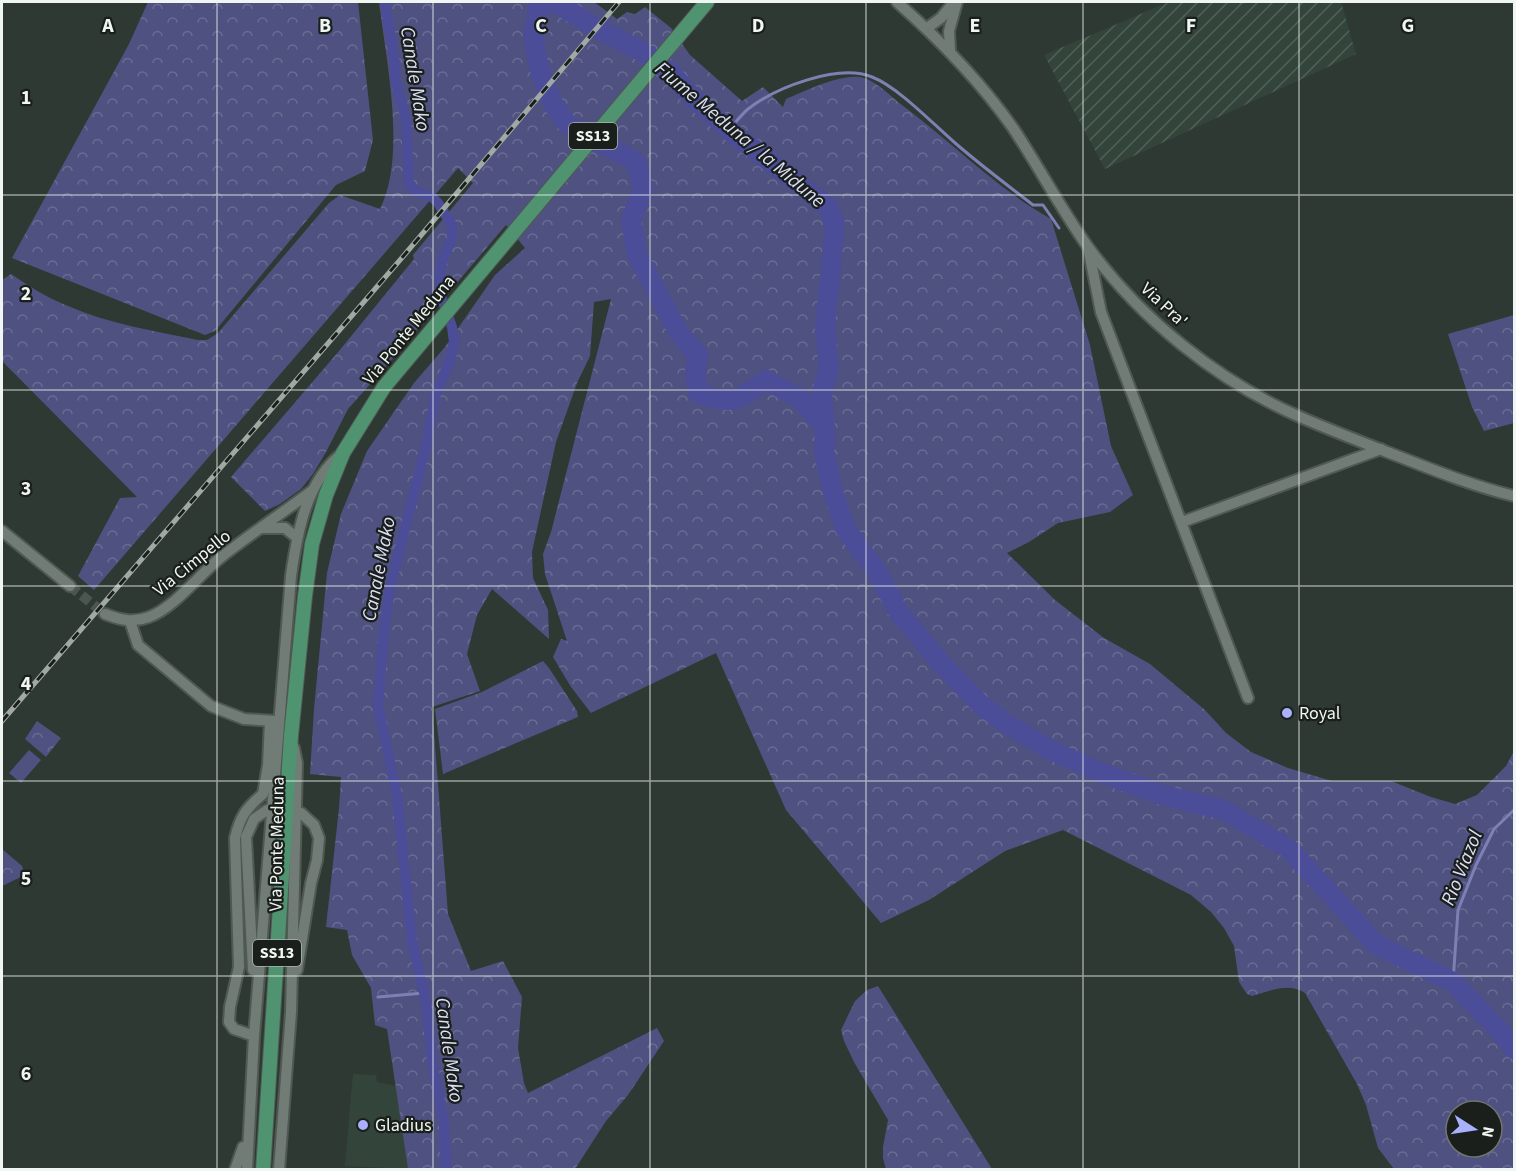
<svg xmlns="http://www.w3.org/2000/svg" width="1516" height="1171" viewBox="0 0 1516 1171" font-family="'Source Sans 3',sans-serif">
	<defs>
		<pattern id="industrial-furrows" width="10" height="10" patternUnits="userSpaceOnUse" patternTransform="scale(1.5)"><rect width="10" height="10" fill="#33453a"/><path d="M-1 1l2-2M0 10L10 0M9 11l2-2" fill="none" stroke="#516157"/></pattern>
		<pattern id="forest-crowns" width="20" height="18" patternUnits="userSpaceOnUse" patternTransform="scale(1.5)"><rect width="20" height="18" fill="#4f5280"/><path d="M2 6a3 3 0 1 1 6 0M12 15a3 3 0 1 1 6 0" fill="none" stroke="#696c92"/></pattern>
	</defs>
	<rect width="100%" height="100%" fill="#2e3933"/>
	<path fill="#33453a" d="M353 1074 376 1075 377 1082 396 1086 408 1169 345 1166Z"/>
	<path fill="url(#industrial-furrows)" d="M1169 2H1341L1356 54 1105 169 1044 55Z"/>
	<path fill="url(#forest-crowns)" fill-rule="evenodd" d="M148 2H358L373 140 365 171 336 185 215 331 205 335 12 258 129 44Z
		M379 2H594L617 19 627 12 635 14 645 7 671 28 690 55 742 101 763 87 783 107 786 99C806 91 843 72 864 78 876 82 889 94 898 102 950 140 994 187 1051 219L1090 345 1111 446 1133 495 1110 512 1058 523 1029 542 1007 553 1055 600 1104 638 1150 664 1205 710 1226 733 1251 752 1288 768 1332 781H1391L1431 797 1455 804 1477 795 1506 766 1514 751V1169H1394L1378 1148 1366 1105 1357 1084 1305 993C1288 982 1270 991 1252 996L1247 994 1239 982 1234 946 1224 928 1211 912 1191 895 1063 830 1005 851 929 900 881 923 786 810 716 653 591 713 571 687 553 657 561 639 567 641 545 574 543 554 551 532 611 299 594 302 590 356 577 383 556 442 532 552 533 578 548 610 549 639 492 589 477 615 467 654 480 691 432 707 448 914 471 971 503 961 522 997 518 1048 524 1083 528 1093 657 1028 664 1041 628 1095 606 1121 575 1169H408L387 1029 375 1025 371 988 352 955 347 930 326 927 339 808 341 777 310 774 314 709 327 573 341 514 367 451 414 383 445 347 495 275 525 248 506 225 381 372 348 409 326 452 313 474 301 489 280 504 265 511 231 477 339 351 414 259 413 255 473 183 458 168 94 590 78 576 120 498 137 497 2 361V280L11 274C29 286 47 298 68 306 109 324 155 331 198 340H207L218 333 329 203 340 195 380 209C407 155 386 60 379 2ZM1456 1111H1492V1147H1456Z
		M1514 315V423L1484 431 1472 407 1448 334Z
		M543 661 549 668 577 711 578 717 443 774 435 709 482 692Z
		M37 721 61 738 46 757 25 739Z
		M2 849 22 866 25 875 2 886Z
		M878 986 992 1169H886L883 1158V1147L888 1120 854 1062 844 1041 841 1030 855 1001 867 990Z"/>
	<path fill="#4f5280" d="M29 750 41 760 21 783 9 773Z"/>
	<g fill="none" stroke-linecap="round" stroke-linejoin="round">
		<path stroke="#7c80b3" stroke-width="3" d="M729 130C735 123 741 115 748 109 775 88 838 63 872 77 898 87 932 123 954 142 979 164 1006 184 1033 205H1043L1059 228
			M1453 982 1458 910 1476 865 1494 829 1514 810
			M378 997 424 993"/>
		<path stroke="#4b4d98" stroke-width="10" d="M385 2 395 63V79L406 119 409 184 417 192 431 196 438 203 452 225V239L443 257 440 272 441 296 452 327 454 342 451 358 436 393 426 446 390 588 383 639 378 706 397 795 412 941 426 1001 432 1061 444 1124 446 1170"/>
		<path stroke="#4b4d98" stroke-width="20" d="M540 2C538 12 534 23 534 34 535 63 550 113 575 130 594 143 618 149 637 163L643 189 631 220 637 255 679 333 698 355 695 372 698 393C731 406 738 401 766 380L801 399 825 428 824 452 833 492 845 528 880 576 897 610 940 662 980 704 1007 724 1049 749 1099 772 1159 794 1224 810 1289 849 1377 945 1453 982 1498 1029 1514 1049
			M554 2 602 31 641 51 669 71 692 97 729 130 828 207 835 224 825 327 829 368 822 392 825 428"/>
		<path stroke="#4b5650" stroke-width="10" stroke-dasharray="10 5" stroke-linecap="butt" d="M70 586 105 614"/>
		<g stroke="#4f5952" stroke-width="14">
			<path id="minor" d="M897 2C940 40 980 81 1013 128 1039 167 1061 209 1088 247 1141 319 1216 380 1298 416 1325 428 1354 439 1382 450 1426 467 1469 485 1514 496
				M927 28 941 18 954 2
				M950 50 949 31 957 2
				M1088 247 1101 312 1248 698
				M1182 522 1381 449
				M263 528H285L296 537
				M2 531 70 586
				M105 614C120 620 133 623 149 617 175 607 199 575 220 558 250 534 283 513 313 490
				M130 621 138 645 211 706 244 719 276 721
				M253 970 246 837 254 819 267 810
				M297 970 311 883 317 860 319 838 314 825 301 813
				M254 1036 234 1029 229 1022 230 1007 239 967 235 838C240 817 246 808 263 794L268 765 270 721
				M235 1170 243 1147
				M247 1170 254 1036 291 576C297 534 306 480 343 453
				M279 1170 291 1012 297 763 294 748"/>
		</g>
		<g stroke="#4f5952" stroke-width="16">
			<path id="major" d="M263 1170 291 736 305 596 312 544 326 495 343 453 384 387 707 2"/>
		</g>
		<use href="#minor" stroke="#707c75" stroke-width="10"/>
		<use href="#major" stroke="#509371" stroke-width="14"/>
		<g stroke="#a1a9a4" stroke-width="5">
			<path id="rail" d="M2 721 406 253 619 2"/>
		</g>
		<use href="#rail" stroke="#1a1f1c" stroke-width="3" stroke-dasharray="9" stroke-linecap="butt"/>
	</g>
	<path fill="none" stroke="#f0f7f2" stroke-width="1.5" stroke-opacity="0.55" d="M217 2V1170M433 2V1170M650 2V1170M866 2V1170M1083 2V1170M1299 2V1170M2 195H1514M2 390H1514M2 586H1514M2 781H1514M2 976H1514"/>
	<g fill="#a9b0fc" stroke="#1a1f1c" stroke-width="2">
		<circle cx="1287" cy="713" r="6"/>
		<circle cx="363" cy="1125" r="6"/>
	</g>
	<g text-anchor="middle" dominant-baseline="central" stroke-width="4.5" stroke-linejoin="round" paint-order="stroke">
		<g fill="#1a1f1c" stroke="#b0b6b2" stroke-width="1.5">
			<rect x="569" y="123" width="48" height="26" rx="4.5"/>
			<rect x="253" y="940" width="48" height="26" rx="4.5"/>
		</g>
		<g font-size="16" font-weight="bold" fill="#f0f7f2">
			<text x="593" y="136">SS13</text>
			<text x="277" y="953">SS13</text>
		</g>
		<g font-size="18" fill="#f0f7f2" stroke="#1a1f1c">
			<text transform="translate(1164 305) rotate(43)">Via Pra'</text>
			<text transform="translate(409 330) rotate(-51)">Via Ponte Meduna</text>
			<text transform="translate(192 563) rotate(-39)">Via Cimpello</text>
			<text transform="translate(277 844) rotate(-89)">Via Ponte Meduna</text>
		</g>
		<g font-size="18" fill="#f0f7f2" stroke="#1a1f1c" text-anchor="start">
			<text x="1299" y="713">Royal</text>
			<text x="375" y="1125">Gladius</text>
		</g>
		<g font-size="20" font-style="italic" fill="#dcdff5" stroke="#1a1f1c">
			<text transform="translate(415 79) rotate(81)">Canale Mako</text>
			<text transform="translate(740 135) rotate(40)">Fiume Meduna / la Midune</text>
			<text transform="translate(379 569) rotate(-79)">Canale Mako</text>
			<text transform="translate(1462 868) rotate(-68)">Rio Viazol</text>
			<text transform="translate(449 1050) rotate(82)">Canale Mako</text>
		</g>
	</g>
	<g font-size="20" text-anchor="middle" font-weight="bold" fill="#f0f7f2" stroke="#1a1f1c" stroke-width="4.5" stroke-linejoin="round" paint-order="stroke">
		<text x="108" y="32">A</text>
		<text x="325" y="32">B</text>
		<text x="541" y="32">C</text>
		<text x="758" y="32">D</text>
		<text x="975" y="32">E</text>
		<text x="1191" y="32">F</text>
		<text x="1408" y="32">G</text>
		<text x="26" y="104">1</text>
		<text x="26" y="300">2</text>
		<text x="26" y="495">3</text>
		<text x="26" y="690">4</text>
		<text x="26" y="885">5</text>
		<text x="26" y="1080">6</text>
	</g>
	<rect width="1516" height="1171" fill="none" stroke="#f0f7f2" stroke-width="6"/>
	<g transform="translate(1474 1129) rotate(102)"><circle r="28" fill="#1a1f1c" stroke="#707572" stroke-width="1.5"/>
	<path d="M0-4.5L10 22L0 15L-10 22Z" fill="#a9b0fc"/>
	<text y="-9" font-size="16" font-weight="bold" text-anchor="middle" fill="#f0f7f2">N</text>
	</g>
</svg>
